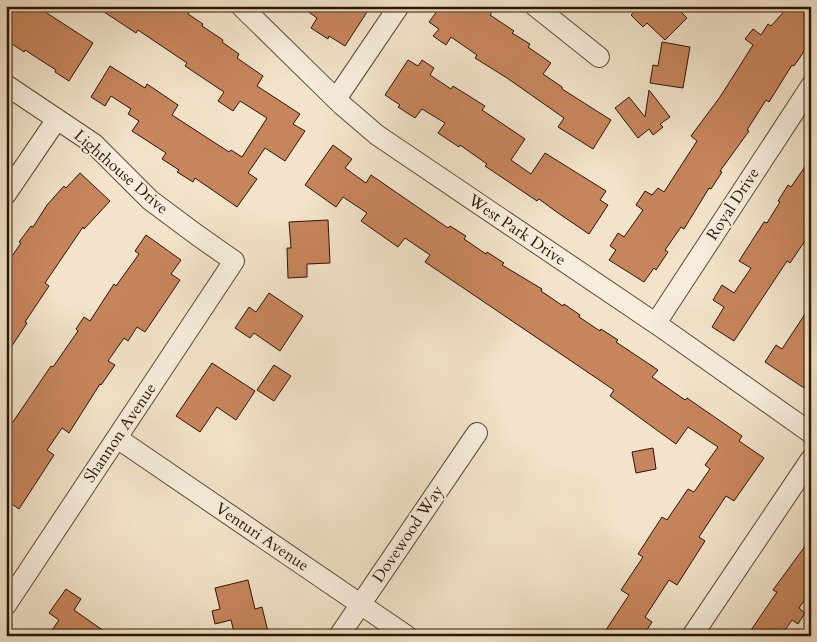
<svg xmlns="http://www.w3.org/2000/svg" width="817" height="642" viewBox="0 0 817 642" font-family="Cardo,serif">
	<rect width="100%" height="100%" fill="#f2e3ca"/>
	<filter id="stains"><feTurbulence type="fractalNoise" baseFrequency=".004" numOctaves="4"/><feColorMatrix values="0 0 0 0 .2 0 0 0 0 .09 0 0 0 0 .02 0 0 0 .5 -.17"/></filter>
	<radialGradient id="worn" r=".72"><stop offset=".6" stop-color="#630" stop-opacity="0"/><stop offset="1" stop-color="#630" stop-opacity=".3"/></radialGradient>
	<path fill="#c7855d" stroke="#2b1600" d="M10 6H36L93 43 69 81 55 72 56 70 25 50 24 52 6 40V11Z
		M95 6H181L189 12 188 14 203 24 202 26 223 40 222 42 239 54 237 58 263 76 257 86 300 114 293 124 305 131 285 161 265 148 248 173 257 179 237 207 195 178 193 182 177 172 179 170 162 159 166 153 132 131 139 121 128 114 131 109 111 96 105 106 91 97 110 66 145 88 147 84 178 105 172 115 229 152 231 150 242 157 267 118 240 101 233 111 218 101 224 92 185 66 187 63 138 30 136 33Z
		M300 6H358L367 12 345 46 329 36 328 39 311 28 317 18Z
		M441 6H483L492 12 490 15 514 31 512 33 530 44 528 47 551 63 543 74 562 87V89L611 120 593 149 558 127 564 118 507 78 475 58 477 55 451 37 446 45 433 36 439 29 429 22Z
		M640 6H675L687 18 665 40 647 23 643 27 631 15Z
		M789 6H811V41L794 66 792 65 769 102 766 100 747 130 749 131 720 171 722 172 711 189 709 188 684 229 681 227 665 250 668 252 656 270 654 268 644 282 609 260 616 250 610 246 618 233 624 237 643 210 636 205 645 191 652 195 658 188 664 192 697 141 691 136 720 97 753 45 745 39 753 29 761 35 768 24 771 26Z
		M662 42 690 47 683 88 650 83 653 65 658 66Z
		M408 60 418 66 422 60 434 68 430 75 451 89 453 86 485 106 482 110 525 139 511 160 531 174 545 153 606 191 600 200 608 205 589 234 558 213 539 199 537 201 485 166 487 164 460 145 459 147 438 133 445 123 422 109 415 118 398 107 400 105 385 95Z
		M649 90 670 117 660 124 663 127 653 135 649 129 638 138 615 108 629 97 645 117Z
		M333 145 352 159 345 168 366 183 371 175 448 228 450 226 466 236 464 239 486 254 487 252 504 263 502 265 542 289 541 291 563 306 564 304 580 315 579 317 600 331 601 329 618 340 616 342 658 370 652 377 685 400 687 398 742 436 739 441 764 458 734 501 726 496 699 537 705 541 677 585 669 580 645 617 652 622 643 636H602L629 595 621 590 643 557 638 554 662 517 667 520 688 489 694 492 710 469 705 465 718 447 688 427 676 444 610 396 614 390 425 262 430 255 405 238 398 247 361 221 367 213 343 197 336 207 305 185Z
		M811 158V232L790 263 787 261 734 341 712 327 724 307 713 300 722 285 734 293 751 268 739 261 764 222 767 223 780 202 778 201 788 185 791 187Z
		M80 173 110 201 84 229 83 227 45 283 49 286 25 322 27 323 6 355V265L21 243 19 242 31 226 33 227 47 205 64 186 66 188Z
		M328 220 330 263 307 264V277L288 278 287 248H291L289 222Z
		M146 235 181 260 171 274 180 280 145 332 137 327 128 341 124 338 108 361 115 365 101 385 100 384 69 433 62 428 47 450 54 455 19 509 6 500V432L51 366 53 367 78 331 76 329 84 317 90 321 114 284 116 286 139 254 135 251Z
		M269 293 303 316 280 351 254 333 250 338 235 328 249 307 256 312Z
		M811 305V377L804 388 765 362 776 345 782 349Z
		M212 363 255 391 236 420 217 407 200 432 176 416Z
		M274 365 291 376 274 401 257 390Z
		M653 448 656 469 636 473 632 452Z
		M811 538V591L799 608 805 613 798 624 792 620 781 636H747L777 592 773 590Z
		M248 580 255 609 262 607 269 636H235L231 620 215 624 212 611 220 609 215 588Z
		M66 589 81 599 74 610 111 636H48L59 620 49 613Z"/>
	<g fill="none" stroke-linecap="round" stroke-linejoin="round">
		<g stroke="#5d4932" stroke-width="22">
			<path id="minor" d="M241 6 342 105 377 135 661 327 811 433
				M535 6 599 57
				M6 85 94 144 150 200 197 235 234 261 6 605
				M336 99 399 6
				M6 194 57 119
				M656 323 811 86
				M117 438 407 636
				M339 636 477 433
				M692 636 811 459"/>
		</g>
		<use href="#minor" stroke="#f7eddd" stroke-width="20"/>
	</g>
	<g text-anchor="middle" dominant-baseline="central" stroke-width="4" stroke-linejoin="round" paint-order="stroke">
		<g font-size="16" fill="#2b1600" stroke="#f7eddd">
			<text transform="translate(121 172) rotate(41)">Lighthouse Drive</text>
			<text transform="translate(733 204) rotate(-57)">Royal Drive</text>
			<text transform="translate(517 230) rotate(34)">West Park Drive</text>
			<text transform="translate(120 433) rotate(-56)">Shannon Avenue</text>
			<text transform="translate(408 534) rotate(-56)">Dovewood Way</text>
			<text transform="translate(262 537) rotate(34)">Venturi Avenue</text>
		</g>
	</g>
	<rect width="817" height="642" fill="none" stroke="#f2e3ca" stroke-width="25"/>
	<rect x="8" y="8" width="802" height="627" fill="none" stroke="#2b1600" stroke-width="2.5"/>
	<rect x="12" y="12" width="792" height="617" fill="none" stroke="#2b1600"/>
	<rect width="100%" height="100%" filter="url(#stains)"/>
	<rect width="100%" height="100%" fill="url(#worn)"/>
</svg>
